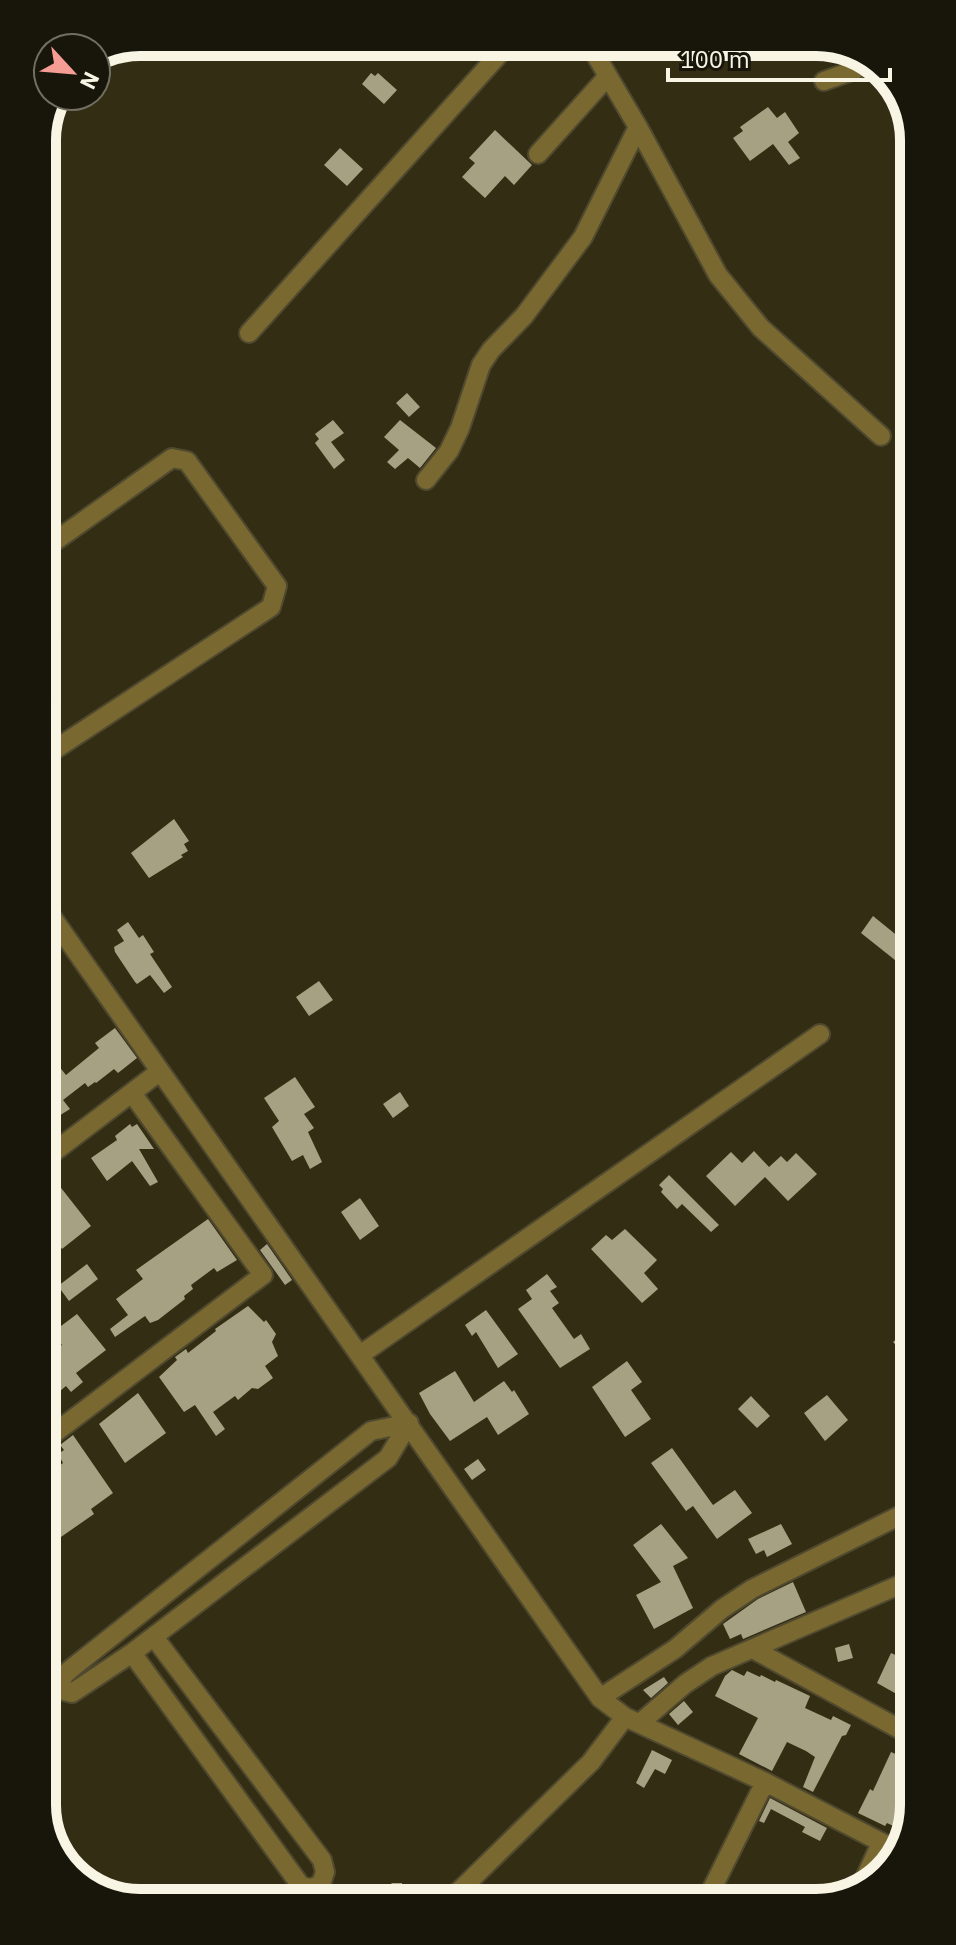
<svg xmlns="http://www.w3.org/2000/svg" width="956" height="1945" viewBox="0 0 956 1945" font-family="'IBM Plex Sans',sans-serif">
	<rect width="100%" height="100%" fill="#332d13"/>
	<path fill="#a7a183" d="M371 73 375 76 378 73 397 90 384 104 362 84Z
		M768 107 777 118 785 112 799 133 788 142 800 158 789 165 773 144 750 161 733 138 743 131 740 127Z
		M495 130 532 165 514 185 505 176 485 198 462 177 475 163 469 158Z
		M340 148 363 169 347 186 324 165Z
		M407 393 420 407 409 417 396 403Z
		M333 420 344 433 331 442 345 460 334 469 315 443 319 439 315 434Z
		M400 420 436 448 420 468 408 458 395 469 387 462 399 450 384 437Z
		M174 819 189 841 184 844 188 851 181 855 183 857 149 878 131 853Z
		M873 916 910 946V972L861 933Z
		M128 922 139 938 143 935 154 952 150 954 172 987 164 993 150 975 137 984 135 982 115 952 114 947 124 941 117 930Z
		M319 981 333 1000 309 1016 296 997Z
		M115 1028 137 1058 118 1073 114 1069 96 1083 95 1082 88 1087 85 1083 63 1100 70 1109 46 1124V1073L57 1064 66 1075 99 1048 95 1043Z
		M295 1077 315 1107 304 1114 314 1128 308 1132 322 1162 310 1169 303 1155 292 1161 272 1127 279 1121 264 1098Z
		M400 1092 409 1106 393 1118 383 1104Z
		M130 1124 132 1127 137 1124 154 1149H139L158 1182 150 1186 132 1161 107 1181 91 1158 117 1140 115 1136Z
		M754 1151 769 1167 781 1156 787 1162 796 1153 817 1174 788 1201 765 1177 735 1206 706 1176 731 1152 742 1163Z
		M47 1170 91 1226 62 1249 47 1229Z
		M669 1175 719 1225 711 1232 682 1204 677 1209 661 1192 663 1189 659 1185Z
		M360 1198 379 1226 360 1240 341 1212Z
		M208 1219 237 1260 217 1272 214 1268 191 1285 193 1289 184 1296 185 1299 158 1320 150 1323 145 1316 115 1337 110 1329 128 1315 116 1299 143 1279 136 1270Z
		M625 1229 657 1260 644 1273 658 1289 642 1303 591 1249 606 1235 612 1240Z
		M267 1244 292 1280 285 1285 260 1250Z
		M87 1264 98 1279 69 1301 58 1286Z
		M547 1274 557 1287 550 1291 559 1303 552 1308 574 1339 581 1334 590 1349 560 1368 518 1309 532 1299 526 1290Z
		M248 1306 264 1322 266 1320 276 1334 272 1342 278 1356 265 1366 273 1378 258 1389 252 1388 238 1400 235 1396 213 1412 225 1429 216 1436 195 1405 184 1412 159 1377 177 1360 175 1357 186 1349 188 1353 216 1331 215 1329Z
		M486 1310 518 1354 498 1368 476 1332 472 1336 465 1325Z
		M77 1314 106 1350 76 1373 83 1382 71 1392 66 1386 60 1391 57 1388 54 1391 47 1381V1354L62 1345 53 1334 57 1329Z
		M912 1326V1362L893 1342Z
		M627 1361 642 1382 631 1390 651 1419 625 1437 592 1387Z
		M455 1371 474 1402 504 1381 512 1392 514 1390 529 1414 498 1435 487 1417 450 1441 430 1414 419 1393Z
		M138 1393 166 1433 125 1463 99 1424Z
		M827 1395 848 1420 825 1441 804 1413Z
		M751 1396 770 1416 757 1428 738 1409Z
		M73 1435 113 1493 91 1509 94 1514 48 1546V1474L63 1463 58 1454 64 1450 60 1445Z
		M672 1448 713 1505 735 1490 752 1513 717 1539 693 1506 686 1511 651 1463Z
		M478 1459 486 1470 472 1480 464 1469Z
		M661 1524 688 1558 673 1566 693 1608 654 1629 636 1595 661 1582 633 1545Z
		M781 1524 792 1544 767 1557 764 1550 756 1554 748 1539Z
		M793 1582 806 1612 743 1639 741 1634 730 1639 723 1624 758 1599Z
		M913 1630 914 1691 909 1701 877 1683 891 1653 900 1657Z
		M849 1644 853 1658 838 1662 835 1648Z
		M732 1670 744 1676 747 1671 760 1677 761 1675 775 1682 776 1680 810 1696 805 1708 831 1720 833 1716 851 1725 846 1735 842 1736 813 1792 803 1787 815 1757 806 1751 787 1742 772 1771 739 1754 758 1718 715 1696 725 1676Z
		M664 1677 668 1683 651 1698 643 1690Z
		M684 1701 693 1712 678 1725 669 1714Z
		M652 1750 672 1760 665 1774 655 1769 644 1788 636 1783Z
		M891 1752 914 1762V1805L906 1832 887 1823 885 1826 858 1813 870 1789 873 1791Z
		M770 1798 827 1828 820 1841 802 1832 805 1827 771 1809 764 1823 759 1821Z
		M392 1883H402L403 1900H376V1889L386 1888Z"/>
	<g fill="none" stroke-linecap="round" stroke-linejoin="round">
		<g stroke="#4f4930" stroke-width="22">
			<path id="minor" d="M588 42 638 127 718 275 761 328 881 436
				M824 81 855 70 869 60
				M538 154 608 76
				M249 333 510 42
				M426 480 449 451 460 428 481 365 491 350 524 316 583 237 638 127
				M44 549 172 458 187 461 277 586 271 607 45 756
				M45 907 600 1698 625 1717 765 1782 900 1852
				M46 1158 159 1072
				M360 1355 820 1034
				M409 1423 388 1458 132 1653 72 1693 60 1690 63 1676 72 1668 371 1431Z
				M48 1438 263 1275 132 1093
				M753 1649 914 1737
				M132 1653 301 1886 312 1888 321 1884 325 1872 322 1860 154 1637
				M600 1698 675 1649 722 1609 752 1589 913 1509
				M640 1723 685 1684 712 1666 913 1579
				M859 1891 881 1843
				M708 1897 765 1782
				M450 1900 591 1762 625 1717"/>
		</g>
		<use href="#minor" stroke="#79682f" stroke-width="18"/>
	</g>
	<path d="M0 0H956V1945H0ZM140 56H816A84 84 0 0 1 900 140V1805A84 84 0 0 1 816 1889H140A84 84 0 0 1 56 1805V140A84 84 0 0 1 140 56Z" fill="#18160b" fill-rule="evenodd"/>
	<path fill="none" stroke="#f8f5e5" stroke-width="10" d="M140 56H816A84 84 0 0 1 900 140V1805A84 84 0 0 1 816 1889H140A84 84 0 0 1 56 1805V140A84 84 0 0 1 140 56Z"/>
	<g transform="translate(72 72) rotate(116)"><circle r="38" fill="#18160b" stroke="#726f62" stroke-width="2"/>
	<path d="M0-6L14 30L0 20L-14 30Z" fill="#f59c94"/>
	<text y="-12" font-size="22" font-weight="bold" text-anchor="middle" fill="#f8f5e5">N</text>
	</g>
	<path d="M668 68v12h222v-12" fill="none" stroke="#f8f5e5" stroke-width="4"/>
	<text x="680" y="68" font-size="24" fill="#f8f5e5" stroke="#18160b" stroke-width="6" paint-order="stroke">100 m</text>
</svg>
